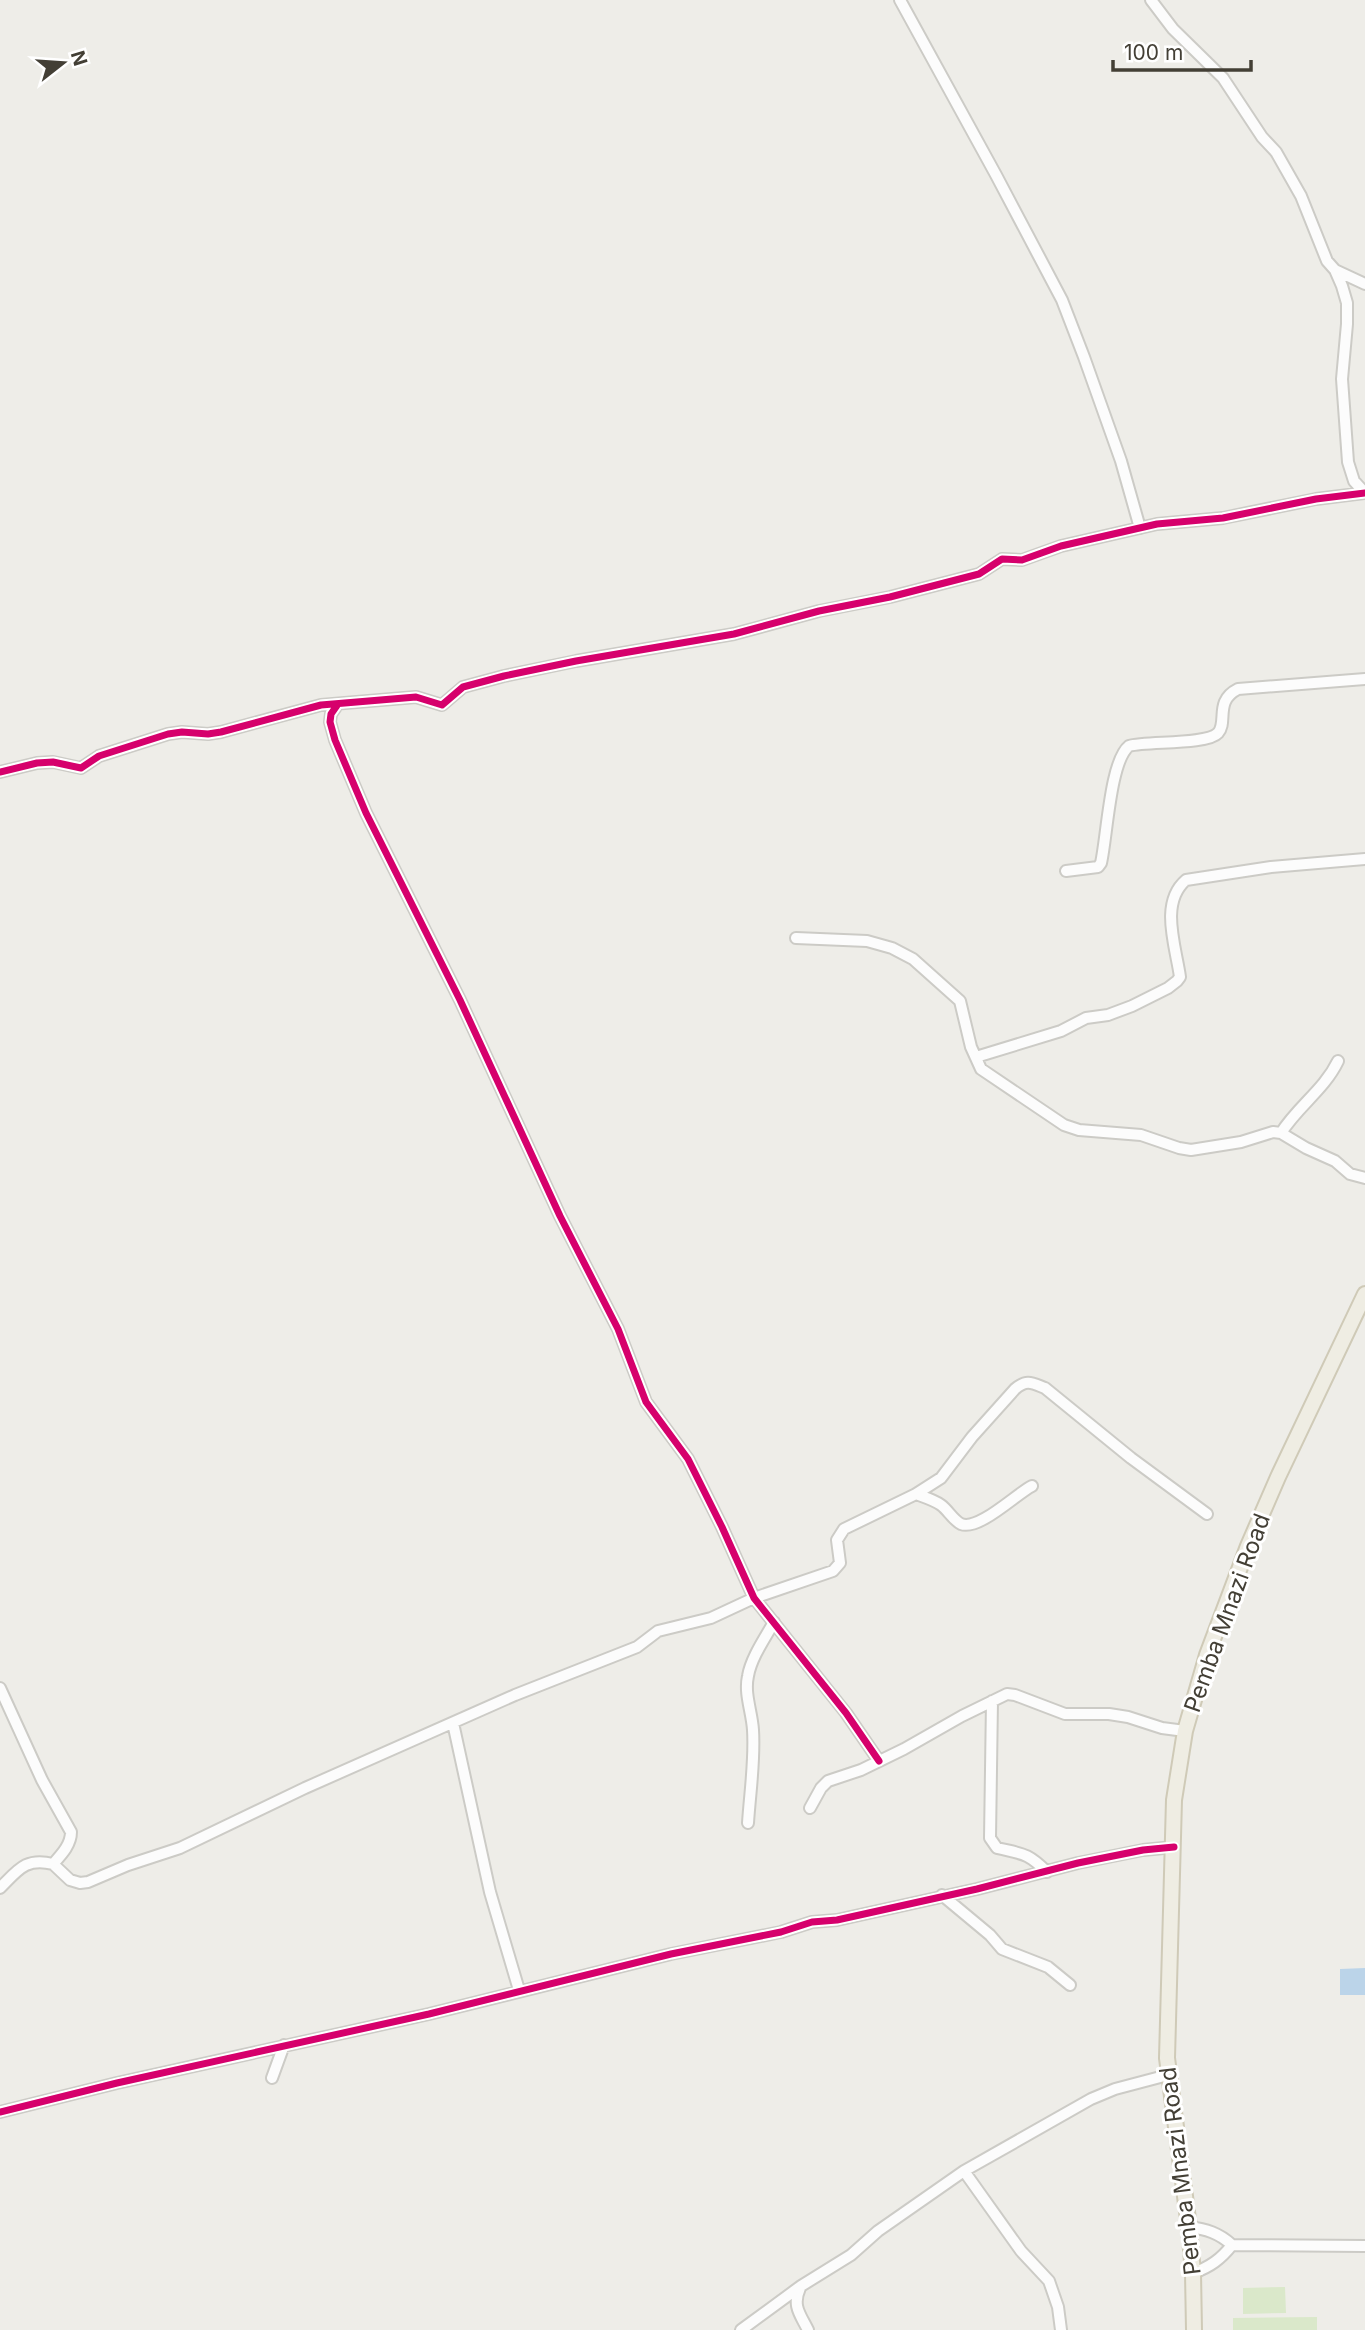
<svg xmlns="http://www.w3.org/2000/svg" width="1365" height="2330" viewBox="0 0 1365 2330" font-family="Inter,sans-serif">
	<rect width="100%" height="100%" fill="#eeede8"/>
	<path fill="#dae8ca" d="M1285 2287 1286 2313 1243 2314V2288Z
		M1317 2317V2330H1233V2318Z"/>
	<path fill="#bbd4e9" d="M1365 1968V1995H1340V1969Z"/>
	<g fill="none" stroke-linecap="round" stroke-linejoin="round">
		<g stroke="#cccbc6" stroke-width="14">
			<path id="minor" d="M900 0 996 175 1062 300 1084 357 1121 461 1140 528
				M1151 0 1173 29 1223 78 1262 137 1276 152 1301 196 1327 261 1335 270 1342 286 1347 303V324L1342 379 1348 462 1354 481 1365 493
				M1335 270 1365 284
				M338 704 331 714 330 722 335 740 366 813 460 1000 560 1216 618 1329 646 1402 688 1459 722 1527 754 1598 846 1713 879 1761
				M0 772 37 763 53 762 81 768 99 756 168 734 182 732 208 734 221 732 321 705 416 697 442 705 463 687 504 676 576 661 734 634 819 611 890 597 979 574 1002 559 1022 560 1061 546 1157 524 1223 518 1316 499 1365 493
				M1066 871 1098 867 1101 863C1107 837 1110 761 1129 746 1147 741 1207 745 1218 733 1228 722 1214 701 1238 689L1365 679
				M796 938 867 941 892 948 913 959 960 1001 971 1047 981 1069 1064 1125 1079 1130 1141 1135 1179 1148 1191 1150 1241 1142 1273 1132 1281 1133 1306 1148 1335 1161 1350 1174 1365 1178
				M976 1057 1061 1031 1086 1018 1108 1015 1132 1006 1168 988 1177 981 1180 977C1176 947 1159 903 1186 880L1271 867 1365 859
				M1281 1133C1298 1106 1324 1090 1338 1061
				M916 1494 941 1478 972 1437 1015 1389C1027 1379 1032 1383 1045 1388L1131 1458 1207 1514
				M0 1688 42 1780 71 1832C71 1845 61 1855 53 1864 26 1857 18 1870 0 1888
				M992 1701 990 1838 997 1848C1022 1854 1027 1852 1047 1872
				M453 1723 490 1892 519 1990
				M810 1808 821 1788 828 1781 861 1770 904 1749 962 1716 1007 1694 1015 1695 1065 1714H1109L1128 1717 1162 1728 1185 1731
				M748 1823C750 1792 755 1761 753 1730 752 1712 744 1694 748 1676 751 1658 765 1638 774 1622
				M53 1864 70 1880 80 1883 88 1882 128 1865 180 1848 305 1788 515 1695 637 1647 658 1631 711 1618 754 1598 833 1571 840 1563 837 1540 844 1529 916 1494C924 1497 934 1500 941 1505 948 1510 953 1520 961 1524 979 1531 1016 1494 1032 1486
				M942 1895 990 1935 1002 1949 1048 1967 1070 1985
				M272 2078 284 2045
				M0 2112 117 2083 429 2014 671 1954 781 1932 812 1922 837 1920 977 1889 1078 1863 1143 1850 1174 1847
				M964 2171 1021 2251 1049 2281 1058 2307 1061 2330
				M1189 2227C1206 2229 1219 2233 1232 2245L1365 2246
				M1193 2273C1210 2267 1221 2259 1232 2245
				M800 2288C792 2306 800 2314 808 2330
				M741 2330 801 2286 851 2255 878 2231 964 2171 1091 2099 1115 2089 1168 2075"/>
		</g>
		<g stroke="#cfcab7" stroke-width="18">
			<path id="major" d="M1194 2330 1193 2273 1189 2227 1167 2058 1174 1800 1185 1731 1207 1655 1248 1546 1278 1477 1365 1294"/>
		</g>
		<use href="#minor" stroke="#fcfcfc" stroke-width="10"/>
		<use href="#major" stroke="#efede3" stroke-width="14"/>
		<g stroke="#fff" stroke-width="11">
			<path id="cycleway" d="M338 704 331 714 330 722 335 740 366 813 460 1000 560 1216 618 1329 646 1402 688 1459 722 1527 754 1598 846 1713 879 1761
				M0 772 37 763 53 762 81 768 99 756 168 734 182 732 208 734 221 732 321 705 416 697 442 705 463 687 504 676 576 661 734 634 819 611 890 597 979 574 1002 559 1022 560 1061 546 1157 524 1223 518 1316 499 1365 493
				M0 2112 117 2083 429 2014 671 1954 781 1932 812 1922 837 1920 977 1889 1078 1863 1143 1850 1174 1847"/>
		</g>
		<use href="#cycleway" stroke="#d6006c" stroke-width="7"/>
	</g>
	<g text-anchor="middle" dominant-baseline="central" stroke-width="6" stroke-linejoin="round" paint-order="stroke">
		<g font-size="23" fill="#433f35" stroke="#fff">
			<text transform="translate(1227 1613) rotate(-70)">Pemba Mnazi Road</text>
			<text transform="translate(1180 2171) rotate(-97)">Pemba Mnazi Road</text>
		</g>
	</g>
	<g transform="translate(63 63) rotate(73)" stroke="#ffffff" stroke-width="5" paint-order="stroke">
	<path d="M0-5L12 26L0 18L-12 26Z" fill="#433f35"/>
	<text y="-10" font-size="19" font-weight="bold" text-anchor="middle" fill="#433f35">N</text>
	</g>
	<path d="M1113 60v10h138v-10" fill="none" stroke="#433f35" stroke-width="3.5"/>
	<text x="1124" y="60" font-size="21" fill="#433f35" stroke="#ffffff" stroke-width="5" paint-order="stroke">100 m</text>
</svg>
